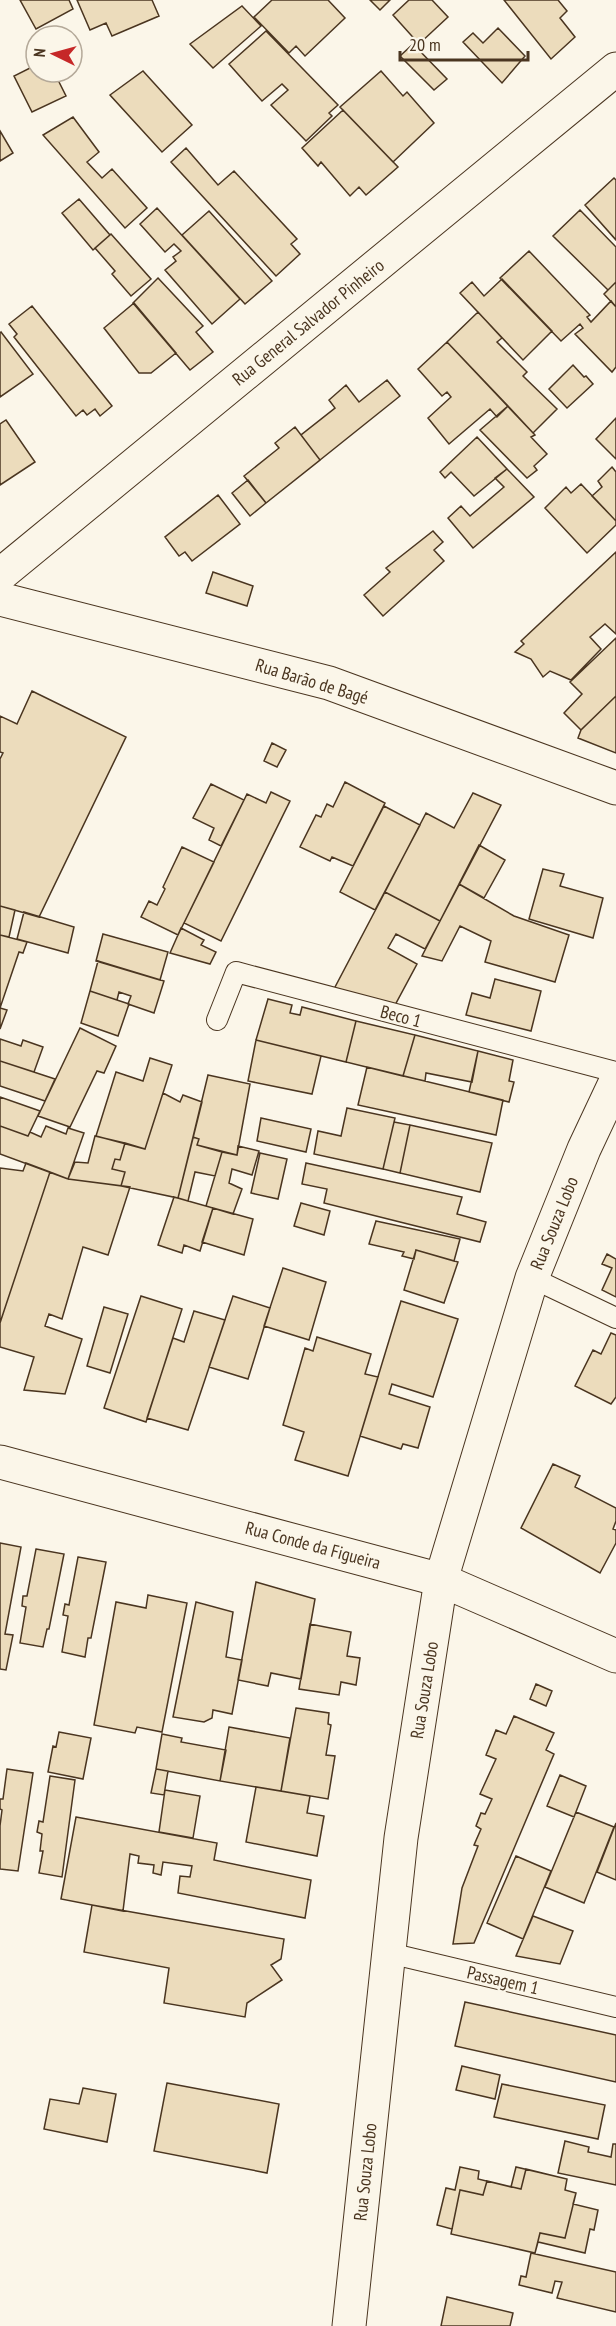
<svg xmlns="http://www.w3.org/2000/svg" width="616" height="2326" viewBox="0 0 616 2326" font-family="'PT Sans Narrow',sans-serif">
	<rect width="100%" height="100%" fill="#fbf6e9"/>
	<path fill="#ecdcbc" stroke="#4a3520" stroke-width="1.5" d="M20 0H69L73 9 36 29Z
		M77 0H152L159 16 112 36 106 23 90 30Z
		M272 0H328L345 18 305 56 296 46 289 53 254 17Z
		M370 0H390L380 10Z
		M409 0H432L448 17 419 44 393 15Z
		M504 0H558L567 11 560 18 575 37 551 59Z
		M242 6 261 26 213 68 190 44Z
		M498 28 525 56 502 83 463 42 473 33 483 43Z
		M266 31 338 105 329 113 332 116 306 141 271 105 288 90 282 84 262 101 229 64Z
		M413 44 447 79 434 90 400 56Z
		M36 65V72H54L66 96 32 112 14 76Z
		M143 71 192 125 162 152 110 95Z
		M381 71 403 96 407 92 434 123 393 162 340 107Z
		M343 110 398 167 366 195 359 187 350 196 321 162 318 166 302 148Z
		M73 117 99 152 87 162 102 178 112 169 147 208 125 228 43 135Z
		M0 131 13 153 0 161Z
		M186 148 218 185 234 171 297 239 291 244 300 254 276 276 171 162Z
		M614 178 616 180V240L585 205Z
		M79 199 110 235 93 250 62 213Z
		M157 208 240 299 212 324 165 270 176 261 173 257 181 251 174 244 165 252 140 224Z
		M580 210 616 247V282L608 290 553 236Z
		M209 211 272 281 245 304 182 235Z
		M111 234 151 279 131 296 112 274 115 271 95 248Z
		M529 251 590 315 587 317 591 322 611 301 616 307V367L612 372 575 334 583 328 580 324 561 341 500 278Z
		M158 278 203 326 196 332 213 352 190 370 133 303Z
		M502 279 552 331 523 360 460 293 472 282 484 296Z
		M616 282V307L604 294Z
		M134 303 176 353 151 373H139L104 328Z
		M32 306 112 406 100 416 95 409 87 415 83 410 76 416 14 337 17 334 9 324Z
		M478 312 502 338 497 342 527 372 523 376 557 409 533 433 447 342Z
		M1 332 33 374 0 397V333Z
		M447 342 508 406 497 417 490 409 449 444 428 418 451 397 447 392 442 396 418 369Z
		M573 365 584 377 586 376 593 384 567 408 549 389Z
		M387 380 400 396 320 460 301 435 335 408 329 400 346 385 359 402Z
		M508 406 535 435 531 437 547 454 534 466 537 470 527 478 480 430Z
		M616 418V459L596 439Z
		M6 420 35 462 0 485V424Z
		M295 427 320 460 266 503 244 476 279 448 275 443Z
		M477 437 507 469 474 496 451 472 445 478 440 472Z
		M612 467 616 472V521L592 496 602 487 598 481Z
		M507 469 534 497 473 548 448 518 461 506 470 516 504 487 495 478Z
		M248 480 266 503 250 516 232 493Z
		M581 484 616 521V525L587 553 545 508 566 487 571 493Z
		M218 495 240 524 192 561 185 552 179 556 165 537Z
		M433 531 443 542 434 550 444 561 383 616 364 595 390 572 386 568Z
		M616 552V634L605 624 590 637 601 649 571 680 550 671 543 677 531 659 515 652 524 644 521 641Z
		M213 572 253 586 247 606 206 593Z
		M616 638V696L581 730 564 713 582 694 570 682Z
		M32 691 126 737 39 917 0 906V759L3 753 0 752V716L17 724Z
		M616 696V753L578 738 581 730Z
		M272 743 286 750 277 767 264 761Z
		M345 782 385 803 353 866 332 857 330 861 300 847 316 815 321 817 327 804 333 807Z
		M211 784 244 800 221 846 209 840 214 828 193 818Z
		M271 792 290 801 221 941 184 923 247 794 266 803Z
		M473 793 501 805 440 921 385 892 426 813 454 828Z
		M384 806 420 825 375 910 340 892Z
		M479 845 505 860 484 898 459 884Z
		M182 847 214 862 178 935 141 917 149 901 157 905 165 889 163 887Z
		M543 869 564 874 560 886 603 898 593 938 529 919Z
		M459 884 514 916 569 935 555 982 485 962 491 941 460 926 442 961 422 956Z
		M385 892 440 921 425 949 396 934 388 948 417 964 395 1005 334 989Z
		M0 906 15 910 9 937 0 935Z
		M24 912 74 927 68 953 17 939Z
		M181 928 204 940 201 945 216 952 210 964 170 953Z
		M103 934 168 952 160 980 96 961Z
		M0 935 27 942 23 953 19 952 0 1008 7 1010 0 1029Z
		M98 961 164 981 154 1013 128 1004 131 996 119 992 117 1000 90 991Z
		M495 979 541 991 531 1031 466 1015 472 993 490 998Z
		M90 991 129 1004 118 1036 81 1023Z
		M268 999 292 1005 290 1013 300 1015 302 1007 356 1021 346 1062 256 1040Z
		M356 1021 415 1035 403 1076 346 1062Z
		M80 1028 116 1046 104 1073 97 1071 70 1127 38 1116Z
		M415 1035 478 1051 472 1082 426 1073 425 1081 403 1076Z
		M0 1039 21 1046 23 1040 43 1047 34 1072 0 1061Z
		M256 1040 321 1056 312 1094 248 1081Z
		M478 1051 513 1060 509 1081 514 1082 509 1102 469 1092Z
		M150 1058 172 1065 145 1149 96 1136 116 1072 143 1081Z
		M0 1061 55 1079 45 1101 0 1086Z
		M367 1067 503 1100 496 1135 358 1105Z
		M208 1075 250 1084 237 1155 197 1145 199 1139 193 1137Z
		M163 1093 180 1102 183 1095 202 1102 178 1198 121 1186 125 1172 112 1169 115 1159 120 1160 125 1143 145 1149Z
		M0 1097 40 1111 28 1136 0 1126Z
		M347 1108 395 1118 383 1169 314 1154 318 1131 341 1136Z
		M261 1118 311 1129 306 1152 257 1141Z
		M394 1122 410 1125 400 1173 383 1169Z
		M410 1125 492 1143 480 1192 400 1173Z
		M0 1126 28 1136 30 1132 41 1137 46 1126 66 1134 68 1128 84 1133 68 1179 0 1154Z
		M95 1136 125 1143 120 1160 115 1159 112 1169 125 1172 121 1186 68 1179 75 1162 88 1163Z
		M193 1137 199 1139 197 1145 222 1152 215 1176 195 1172 188 1201 178 1198Z
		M238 1146 259 1151 252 1175 232 1169 229 1183 242 1189 233 1214 206 1206 222 1152 237 1155Z
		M260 1153 287 1159 278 1199 251 1193Z
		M26 1163 50 1172 0 1323V1168L23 1171Z
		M306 1163 462 1197 457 1214 486 1222 480 1242 324 1203 327 1189 302 1184Z
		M50 1172 68 1179 130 1187 108 1255 83 1247 62 1319 49 1314 45 1326 82 1339 65 1394 24 1390 34 1357 0 1347V1323Z
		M174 1197 213 1208 200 1251 184 1245 182 1253 158 1245Z
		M301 1203 330 1211 324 1235 294 1226Z
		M213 1208 253 1219 244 1255 202 1242Z
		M376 1221 460 1239 454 1261 416 1250 414 1259 402 1256 404 1252 369 1244Z
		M416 1250 458 1262 444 1303 404 1290Z
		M607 1254 616 1259V1297L602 1290 612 1268 602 1264Z
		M283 1268 326 1282 309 1340 264 1326Z
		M141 1296 182 1309 146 1422 104 1408Z
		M233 1296 270 1308 248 1379 209 1367Z
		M401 1301 458 1319 433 1397 392 1384 389 1394 430 1407 418 1448 403 1444 401 1449 360 1436Z
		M104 1307 128 1314 110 1373 87 1366Z
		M194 1311 225 1320 188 1430 147 1418 173 1338 184 1342Z
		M611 1333 616 1335V1397L611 1404 575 1386 593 1350 601 1354Z
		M317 1337 371 1354 365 1374 378 1377 348 1476 295 1460 304 1432 283 1425 305 1348 313 1351Z
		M553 1464 580 1476 575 1487 616 1508V1521L613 1529 616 1530V1543L600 1573 521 1528Z
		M0 1543 21 1547 5 1634 13 1635 6 1670 0 1669Z
		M36 1549 64 1554 49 1629H47L43 1647 20 1643 26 1607 22 1606 23 1596H27Z
		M78 1557 106 1562 91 1638H88L85 1657 62 1652 68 1616 63 1615 65 1604 69 1605Z
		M256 1582 315 1599 301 1679 271 1673 268 1686 238 1680Z
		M148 1595 187 1603 162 1732 137 1727 135 1733 94 1725 116 1602 146 1608Z
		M196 1602 233 1612 226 1657 242 1660 232 1714 213 1710 212 1718 204 1722 173 1717Z
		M310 1624 351 1632 347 1656 360 1658 356 1685 341 1682 339 1695 299 1689Z
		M536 1684 552 1691 546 1706 530 1699Z
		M296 1708 329 1713 328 1724 331 1725 326 1755 335 1756 328 1799 281 1791Z
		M514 1716 554 1733 546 1750 554 1754 474 1943 453 1944 462 1888 478 1846 474 1845 481 1829 476 1826 481 1813 485 1814 492 1799 480 1794 496 1759 486 1755 496 1730 506 1734Z
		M229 1727 290 1738 281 1791 220 1781Z
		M59 1732 91 1738 83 1779 48 1772 53 1746 56 1747Z
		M162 1734 182 1738 181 1742 226 1750 220 1781 156 1769Z
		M7 1769 33 1773 18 1871 0 1869V1826L2 1810 0 1809V1799H3Z
		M156 1769 168 1771 164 1795 151 1793Z
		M560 1775 586 1786 574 1817 547 1806Z
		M50 1776 75 1780 62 1877 39 1873 43 1851H40L42 1834 37 1832 39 1821 43 1822Z
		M256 1787 310 1796 307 1813 324 1816 317 1856 246 1842Z
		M165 1790 200 1796 193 1838 159 1832Z
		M576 1812 614 1827 584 1903 545 1887Z
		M76 1817 217 1843 214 1860 311 1880 305 1918 178 1893 180 1876 190 1877 192 1866 163 1862 161 1875 153 1873 154 1865 138 1863 139 1856 130 1854 123 1911 61 1899Z
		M616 1823V1880L597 1872Z
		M516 1856 551 1871 523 1939 487 1923Z
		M92 1905 284 1939 281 1959 271 1965 282 1980 247 2003 245 2017 164 2003 169 1968 84 1952Z
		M533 1916 573 1931 560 1964 516 1956Z
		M465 2002 616 2035V2082L455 2046Z
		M462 2066 500 2075 495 2099 456 2090Z
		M167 2083 279 2104 267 2173 154 2151Z
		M502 2084 605 2105 598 2139 494 2117Z
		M83 2088 116 2094 107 2142 44 2129 50 2099 79 2104Z
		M565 2141 589 2147 588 2152 611 2157 613 2144H616V2185L558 2173Z
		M460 2167 479 2171 478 2179 511 2187 516 2167 567 2179 565 2190 576 2193 573 2204 598 2210 594 2230 590 2229 585 2253 538 2242 535 2253 451 2234 452 2229 437 2225 446 2188 455 2190Z
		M526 2169 567 2179 565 2190 576 2193 565 2238 540 2233 535 2253 451 2234 460 2190 483 2195 487 2181 521 2189Z
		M531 2253 616 2272V2312L557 2298 562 2282 555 2281 552 2293 519 2285 521 2276 526 2277Z
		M447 2297 513 2313 510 2326H441Z"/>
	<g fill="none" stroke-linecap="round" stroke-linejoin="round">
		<g stroke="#4a3520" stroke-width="22">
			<path id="lane" d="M217 1020 236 972 616 1072
				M532 1278 616 1318
				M389 1953 616 2007"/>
		</g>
		<g stroke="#4a3520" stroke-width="35">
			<path id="street" d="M0 575 616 69
				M0 599 329 683 616 788
				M0 1462 441 1580 616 1656
				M349 2326 401 1838 441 1580 532 1278 584 1149 616 1081"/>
		</g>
		<use href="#lane" stroke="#fbf6e9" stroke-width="20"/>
		<use href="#street" stroke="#fbf6e9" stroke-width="33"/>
	</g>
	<g text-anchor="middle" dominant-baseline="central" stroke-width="4.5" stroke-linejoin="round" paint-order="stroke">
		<g font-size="18" fill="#4a3520" stroke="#fbf6e9">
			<text transform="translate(308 322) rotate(-39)">Rua General Salvador Pinheiro</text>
			<text transform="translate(312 681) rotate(17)">Rua Barão de Bagé</text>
			<text transform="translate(401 1016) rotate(15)">Beco 1</text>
			<text transform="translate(554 1223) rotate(-68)">Rua Souza Lobo</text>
			<text transform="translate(313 1545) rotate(15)">Rua Conde da Figueira</text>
			<text transform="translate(424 1690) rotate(-81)">Rua Souza Lobo</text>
			<text transform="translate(503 1980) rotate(13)">Passagem 1</text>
			<text transform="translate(365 2172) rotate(-84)">Rua Souza Lobo</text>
		</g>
	</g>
	<g transform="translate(54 54) rotate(275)"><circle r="28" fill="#fbf6e9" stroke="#b4a999" stroke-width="1.5"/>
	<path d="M0-4.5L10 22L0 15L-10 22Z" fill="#c62828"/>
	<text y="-9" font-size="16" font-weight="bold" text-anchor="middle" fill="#4a3520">N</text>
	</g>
	<path d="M400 51v9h128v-9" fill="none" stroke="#4a3520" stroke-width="3"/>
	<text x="409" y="51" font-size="18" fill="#4a3520" stroke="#fbf6e9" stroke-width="4.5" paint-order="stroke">20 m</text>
</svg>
